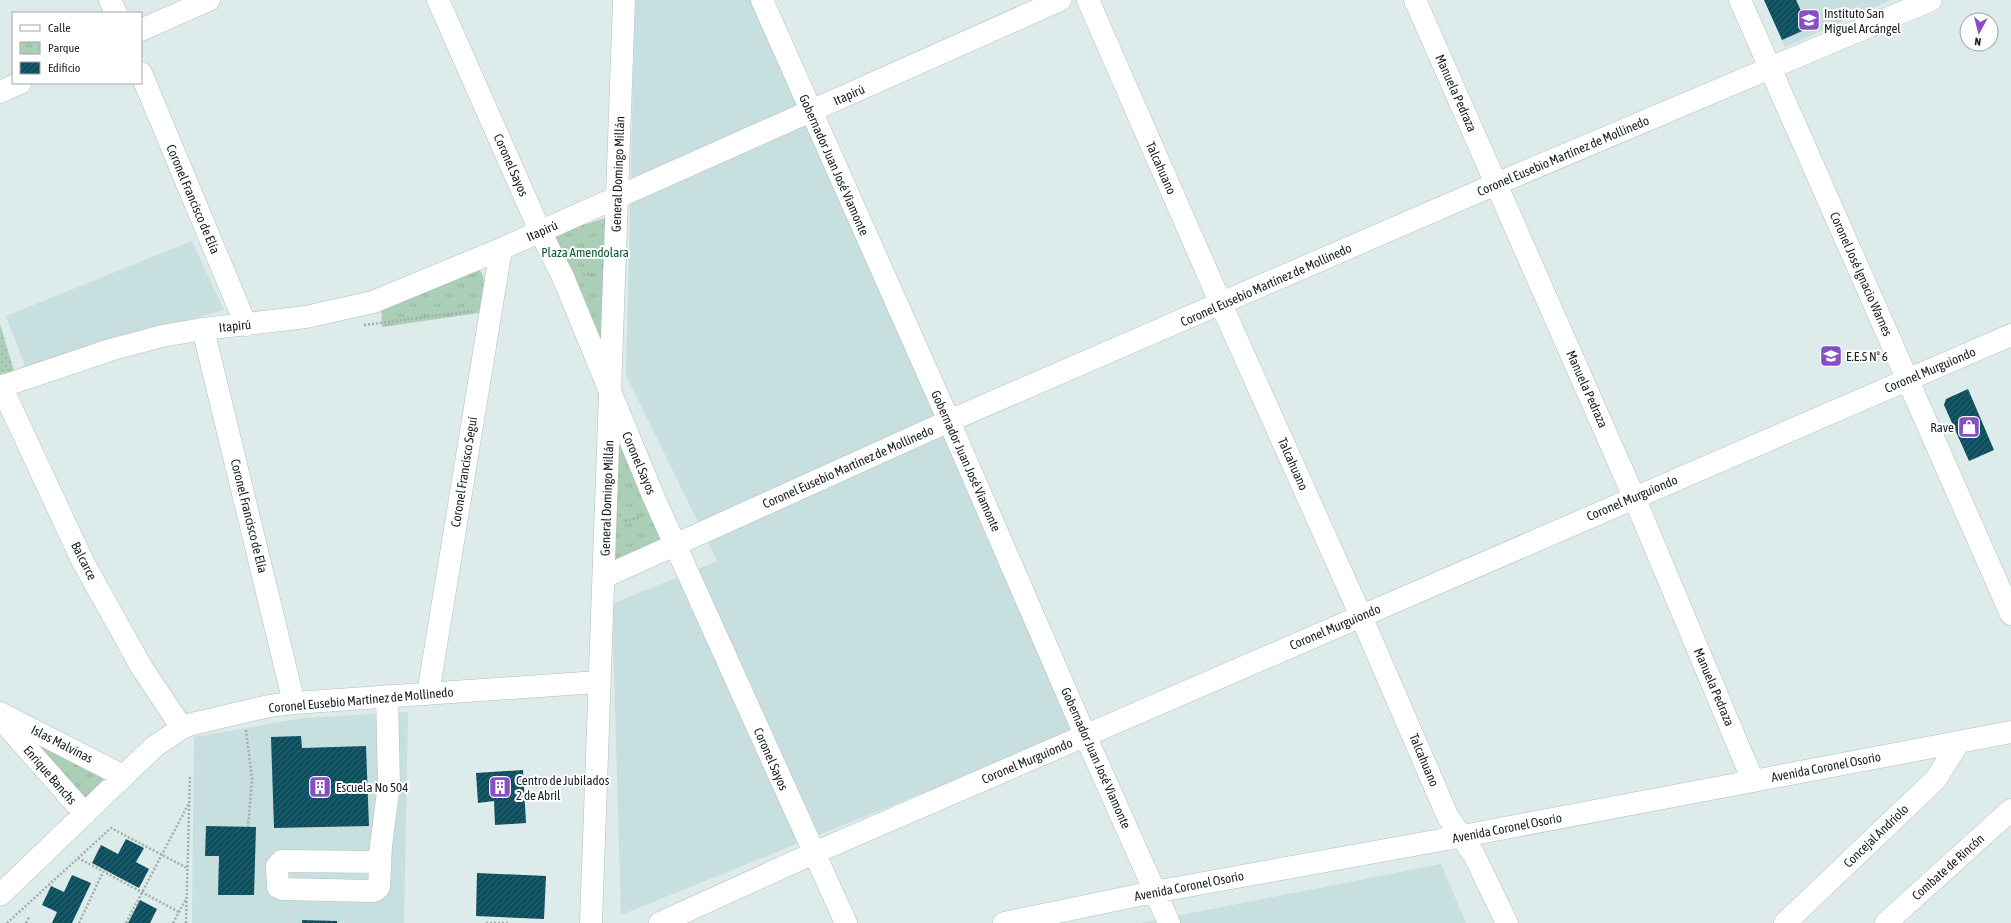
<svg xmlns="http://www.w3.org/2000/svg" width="2011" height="923" viewBox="0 0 2011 923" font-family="'Asap Condensed',sans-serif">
	<defs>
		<pattern id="grass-dots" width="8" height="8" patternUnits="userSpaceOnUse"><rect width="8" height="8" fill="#abceb6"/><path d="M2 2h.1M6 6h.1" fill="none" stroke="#93b09c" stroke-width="1.8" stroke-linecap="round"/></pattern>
		<pattern id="park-tufts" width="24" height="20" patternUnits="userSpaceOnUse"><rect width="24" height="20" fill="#abceb6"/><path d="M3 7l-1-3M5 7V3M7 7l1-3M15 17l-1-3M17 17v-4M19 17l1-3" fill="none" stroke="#93b09c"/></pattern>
		<pattern id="building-hatch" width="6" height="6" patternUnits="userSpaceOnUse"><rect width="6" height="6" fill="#0e4f5f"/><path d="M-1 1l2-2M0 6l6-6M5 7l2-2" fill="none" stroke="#306572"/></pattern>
	</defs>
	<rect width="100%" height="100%" fill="#ddebeb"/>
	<path fill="#c8dfdf" d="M635 0H755L1086 727 621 915 612 604 717 561 626 375Z
		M1764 0H1891L1785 47Z
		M192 241 224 310 25 366 6 316Z
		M408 712 404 923H192L194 737 303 718Z
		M1441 864 1466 923H1140Z"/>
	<path fill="url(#grass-dots)" d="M0 324 14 371 0 374Z"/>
	<path fill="url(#park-tufts)" d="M611 216V395L675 545 604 577 611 395 553 235Z
		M477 268C490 277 481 299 479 313L382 327 381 305Z
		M0 718 123 776 85 814Z"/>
	<path fill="url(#building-hatch)" d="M1764 0H1796L1809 28 1782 40Z
		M1968 389 1994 450 1969 461 1944 405 1946 399Z
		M301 736 302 748 366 746 369 826 274 828 271 737Z
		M523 770 526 823 495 825 494 801 478 803 476 773Z
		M206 826 256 827 254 895H218L219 856H205Z
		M126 839 144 848 136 862 149 869 139 888 92 863 101 845 118 854Z
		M477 873 546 876 544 919 476 916Z
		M72 875 91 883 72 923H52L57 912 42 905 51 886 64 892Z
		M140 900 157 909 150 923H128Z
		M302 920 337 921V923H302Z"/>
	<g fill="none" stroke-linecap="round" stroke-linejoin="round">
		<g stroke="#b2bfbf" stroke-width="23">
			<path id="minor" d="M110 0 116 13
				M438 0 540 231 563 277 654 498 846 923
				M762 0 949 421 1085 735 1169 923
				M1088 0 1221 304 1361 616 1448 817 1474 855 1507 923
				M1415 0 1634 497 1753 781
				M1740 0 2011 614
				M141 30 209 0
				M141 73 246 325
				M0 92 20 83
				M203 329 294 703
				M1 386 83 562 142 668 182 728
				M0 387 110 350 162 336 203 329 306 317 373 302 501 249 1060 0
				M604 577 949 421 1496 184 1931 0
				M428 694 501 249
				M0 713 123 776
				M0 718 85 814
				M380 862 282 861 277 866 278 887 282 889 372 891 376 890 379 887 381 846 389 784 387 696
				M0 895 154 747 182 728 192 724 269 706 294 703 598 682
				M591 923 624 0
				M660 923 814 853 2011 335
				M1004 923 1154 892 1463 836 2011 732
				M1785 923 1936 779 1959 742
				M1886 923 2011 810"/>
		</g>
		<path stroke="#a2adad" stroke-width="2.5" stroke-dasharray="2 2" stroke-linecap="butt" d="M583 275 591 274 595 276
			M364 325 472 311
			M625 521 641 517
			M246 730 252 779 248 827
			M78 858 179 912
			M7 923 111 828 187 868
			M26 923 29 917
			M79 923 103 872
			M126 923 189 803
			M173 923 187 897
			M186 923 190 775
			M486 923H510"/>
		<use href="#minor" stroke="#fff" stroke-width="22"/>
	</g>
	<defs>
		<g id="school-square" transform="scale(1.15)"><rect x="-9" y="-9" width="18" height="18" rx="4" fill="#864fc6" stroke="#fff"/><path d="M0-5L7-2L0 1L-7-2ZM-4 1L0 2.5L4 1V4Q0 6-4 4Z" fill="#fff"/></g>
		<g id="shop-square" transform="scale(1.15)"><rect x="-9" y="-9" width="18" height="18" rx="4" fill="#864fc6" stroke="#fff"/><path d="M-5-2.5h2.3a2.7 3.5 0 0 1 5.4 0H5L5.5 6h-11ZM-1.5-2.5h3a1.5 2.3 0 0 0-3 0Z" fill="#fff"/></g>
		<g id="building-square" transform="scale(1.15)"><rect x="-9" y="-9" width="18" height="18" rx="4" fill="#864fc6" stroke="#fff"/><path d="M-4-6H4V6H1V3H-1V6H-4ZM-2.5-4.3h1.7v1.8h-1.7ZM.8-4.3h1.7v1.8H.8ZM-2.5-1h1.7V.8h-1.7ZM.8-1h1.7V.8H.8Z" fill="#fff"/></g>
	</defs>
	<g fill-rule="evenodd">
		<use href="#school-square" x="1809" y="20"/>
		<use href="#school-square" x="1831" y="356"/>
		<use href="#shop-square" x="1969" y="427"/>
		<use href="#building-square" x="320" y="787"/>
		<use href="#building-square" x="500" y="787"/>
	</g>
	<g text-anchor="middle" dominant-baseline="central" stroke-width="4" stroke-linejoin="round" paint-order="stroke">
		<g font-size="13" fill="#1a1f20" stroke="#fff" text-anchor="start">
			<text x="1824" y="13">Instituto San<tspan x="1824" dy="15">Miguel Arcángel</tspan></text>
			<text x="1846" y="356">E.E.S Nª 6</text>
			<text x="1954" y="427" text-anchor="end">Rave</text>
			<text x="516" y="780">Centro de Jubilados<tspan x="516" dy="15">2 de Abril</tspan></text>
			<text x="336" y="787">Escuela No 504</text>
		</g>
		<g font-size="13" fill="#1a1f20" stroke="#fff">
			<text transform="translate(1456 93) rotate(66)">Manuela Pedraza</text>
			<text transform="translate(849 95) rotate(-24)">Itapirú</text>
			<text transform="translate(1563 156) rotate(-23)">Coronel Eusebio Martínez de Mollinedo</text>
			<text transform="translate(511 165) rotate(66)">Coronel Sayos</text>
			<text transform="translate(834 165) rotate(66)">Gobernador Juan José Viamonte</text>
			<text transform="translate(1161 168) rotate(66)">Talcahuano</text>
			<text transform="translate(618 174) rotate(-88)">General Domingo Millán</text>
			<text transform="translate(193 199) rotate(67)">Coronel Francisco de Elía</text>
			<text transform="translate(542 231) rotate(-24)">Itapirú</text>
			<text transform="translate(1861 274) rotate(66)">Coronel José Ignacio Warnes</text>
			<text transform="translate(1266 285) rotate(-24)">Coronel Eusebio Martínez de Mollinedo</text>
			<text transform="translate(235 326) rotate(-6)">Itapirú</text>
			<text transform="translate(1930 370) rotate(-23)">Coronel Murguiondo</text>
			<text transform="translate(1587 389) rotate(66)">Manuela Pedraza</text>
			<text transform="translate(966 461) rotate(66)">Gobernador Juan José Viamonte</text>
			<text transform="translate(639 463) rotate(67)">Coronel Sayos</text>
			<text transform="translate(1293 464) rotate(66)">Talcahuano</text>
			<text transform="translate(848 467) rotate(-24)">Coronel Eusebio Martínez de Mollinedo</text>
			<text transform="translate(464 472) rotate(-81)">Coronel Francisco Seguí</text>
			<text transform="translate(607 498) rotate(-88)">General Domingo Millán</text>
			<text transform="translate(1632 498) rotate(-23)">Coronel Murguiondo</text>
			<text transform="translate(249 516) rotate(76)">Coronel Francisco de Elía</text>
			<text transform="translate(84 561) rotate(63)">Balcarce</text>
			<text transform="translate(1335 627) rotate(-23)">Coronel Murguiondo</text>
			<text transform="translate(1714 687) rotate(67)">Manuela Pedraza</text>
			<text transform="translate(361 700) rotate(-5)">Coronel Eusebio Martínez de Mollinedo</text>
			<text transform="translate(62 744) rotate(27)">Islas Malvinas</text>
			<text transform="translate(1096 758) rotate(66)">Gobernador Juan José Viamonte</text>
			<text transform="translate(771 759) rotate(66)">Coronel Sayos</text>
			<text transform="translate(1424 760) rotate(67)">Talcahuano</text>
			<text transform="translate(1027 761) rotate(-23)">Coronel Murguiondo</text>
			<text transform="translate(1826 767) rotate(-11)">Avenida Coronel Osorio</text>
			<text transform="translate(50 775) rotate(49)">Enrique Banchs</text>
			<text transform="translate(1507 828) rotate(-11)">Avenida Coronel Osorio</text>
			<text transform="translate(1876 836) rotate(-44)">Concejal Andriolo</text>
			<text transform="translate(1948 867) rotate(-42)">Combate de Rincón</text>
			<text transform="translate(1189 886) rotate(-11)">Avenida Coronel Osorio</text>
		</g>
		<g font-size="13" fill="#0c5a34" stroke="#fff">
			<text x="585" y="252">Plaza Amendolara</text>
		</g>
	</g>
	<rect x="12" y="12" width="130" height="72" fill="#ffffff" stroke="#a3a5a6"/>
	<rect x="20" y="25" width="20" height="6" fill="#ffffff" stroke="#a3a5a6"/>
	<text x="48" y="32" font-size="12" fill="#1a1f20">Calle</text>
	<rect x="20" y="42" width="20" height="12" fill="url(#park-tufts)" stroke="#a3a5a6"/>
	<text x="48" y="52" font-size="12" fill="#1a1f20">Parque</text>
	<rect x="20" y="62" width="20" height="12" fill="url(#building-hatch)" stroke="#a3a5a6"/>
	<text x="48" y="72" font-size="12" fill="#1a1f20">Edificio</text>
	<g transform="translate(1979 32) rotate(187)"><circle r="19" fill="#ffffff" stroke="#a3a5a6"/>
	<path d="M0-3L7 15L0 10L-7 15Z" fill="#864fc6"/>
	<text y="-6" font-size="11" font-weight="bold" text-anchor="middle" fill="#1a1f20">N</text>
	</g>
</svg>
